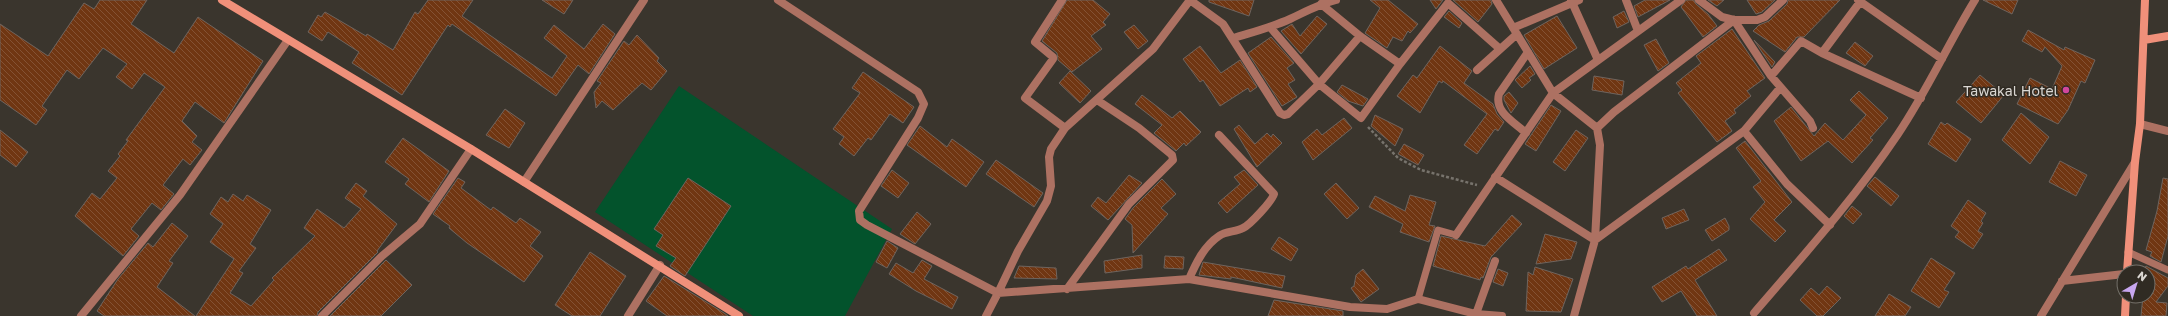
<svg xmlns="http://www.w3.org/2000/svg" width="2168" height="316" viewBox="0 0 2168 316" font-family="'Golos Text',sans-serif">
	<defs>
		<pattern id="building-back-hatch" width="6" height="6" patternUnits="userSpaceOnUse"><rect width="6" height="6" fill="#703612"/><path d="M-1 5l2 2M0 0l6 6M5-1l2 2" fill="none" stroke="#845234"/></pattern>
	</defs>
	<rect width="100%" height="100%" fill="#3a352d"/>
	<path fill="#03532c" d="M679 86 892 229 845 316H753L595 212Z"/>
	<path fill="url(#building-back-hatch)" stroke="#6e645e" d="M100 0H147L131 24 174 53 198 17 263 61 224 123 195 102 182 121 197 136 192 142 202 150 190 165 183 159 163 185 174 194 161 210 152 203 131 229 139 236 123 256 75 216 92 193 100 199 117 178 108 171 120 156 118 154 128 141 126 140 165 87 144 73 132 89 116 77 127 64 103 48 79 79 67 70 42 106 47 110 36 125 0 100V24L48 56 84 3 94 9Z
		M428 0H473L462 16 552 78 567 56 544 38 554 25 584 49 603 24 615 34 589 74 578 65 556 96 452 24 450 27 448 25 402 95 352 63 359 52 328 32 322 41 308 32 318 15 321 17 325 12 366 36 367 34 393 50 415 12 418 14Z
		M542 0H573L564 14Z
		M1067 0H1093L1110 14 1103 22 1106 25 1091 36 1102 49 1072 72 1058 60 1057 53 1042 41Z
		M1209 0H1254L1249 16 1209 2Z
		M1370 0H1388L1418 24 1410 33 1408 31 1402 41 1393 37 1387 48 1365 33 1380 8Z
		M1430 0H1443L1436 9Z
		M1453 0H1491L1492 4 1478 22Z
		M1645 0H1670L1638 17 1634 6Z
		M1686 0H1694L1696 4 1708 14 1717 26 1703 37 1681 7Z
		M1708 0H1724L1717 6Z
		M1747 0H1775L1762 12 1756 14Z
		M1788 0H1840L1804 37H1797L1785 52 1753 31 1759 25 1769 21 1787 4Z
		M1983 0H2018L2012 14Z
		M1449 11 1462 23 1459 28 1444 17Z
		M1624 11 1629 22 1617 28 1613 17Z
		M1317 16 1327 24 1301 54 1281 31 1292 24 1300 36Z
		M1557 16 1577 48 1544 69 1524 35Z
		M1134 25 1148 41 1138 49 1124 32Z
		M1732 29 1765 78 1747 91 1751 96 1734 110 1736 113 1725 121 1732 131 1717 142 1678 93 1682 90 1676 83 1701 63 1696 56Z
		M2028 30 2064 50 2065 47 2095 60 2085 83 2081 81 2068 110 2058 124 2017 104 2030 78 2052 89 2062 66 2045 47 2042 52 2022 41Z
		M637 35 659 58 657 61 667 71 651 90 642 83 613 110 602 101 596 108 594 92 601 83 597 81 624 41 629 45Z
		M1271 37 1294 63 1287 68 1295 80 1288 84 1297 97 1282 106 1248 53Z
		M1656 39 1669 63 1658 71 1644 45Z
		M1754 40 1775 62 1772 67Z
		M1855 42 1873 56 1865 66 1846 53Z
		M1200 46 1221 73 1240 60 1257 87 1250 92 1248 88 1220 106 1203 80 1200 82 1183 59Z
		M1440 46 1472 71 1464 83 1493 104 1497 114 1504 122 1498 131 1495 129 1477 154 1464 145 1487 114 1443 81 1442 83 1439 81 1420 113 1397 96 1413 75 1417 78Z
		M1530 66 1535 74 1529 78 1531 80 1522 88 1515 80Z
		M1070 71 1091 91 1080 103 1059 83Z
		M863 72 914 107 903 123 890 114 871 140 868 138 854 156 839 144 844 137 833 129 860 93 852 88Z
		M1980 75 2004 95 1981 123 1956 102Z
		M1594 76 1624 81 1622 95 1592 90Z
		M1342 85 1368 99 1363 106 1348 101 1337 92Z
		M1859 91 1888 118 1870 138 1873 140 1852 163 1828 141 1801 161 1774 121 1791 107 1814 136 1825 123 1843 140 1866 115 1850 100Z
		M1509 92 1518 103 1511 113 1504 100V96Z
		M1142 95 1172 118 1180 111 1201 132 1186 146 1184 143 1176 151 1154 133 1162 125 1135 104Z
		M1551 105 1561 111 1536 151 1525 144Z
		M505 109 525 123 509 148 486 135Z
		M2021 113 2049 137 2030 164 2002 140Z
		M1375 115 1403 129 1395 146 1371 126Z
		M1344 118 1352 128 1313 160 1302 142 1317 129 1322 135Z
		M1941 122 1945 125 1947 123 1971 139 1956 162 1928 144Z
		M1239 125 1255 144 1267 133 1271 137 1273 134 1282 143 1257 167 1234 129Z
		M920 126 947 147 952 139 984 162 966 187 907 145Z
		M0 130 28 152 16 167 0 155Z
		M1576 130 1588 138 1565 171 1553 162Z
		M403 138 449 171 429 202 405 184 409 179 385 162Z
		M1745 141 1792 202 1774 220 1786 231 1775 242 1750 219 1765 202 1753 187 1761 181 1736 148Z
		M1404 144 1424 155 1418 165 1398 154Z
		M996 160 1043 193 1034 207 986 174Z
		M2060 161 2087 175 2076 196 2049 182Z
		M892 170 909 183 898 198 881 186Z
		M1244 170 1258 185 1227 213 1218 203 1240 184 1234 177Z
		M1129 175 1142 183 1108 220 1091 206 1098 197 1106 203Z
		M1875 177 1899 196 1891 206 1867 186Z
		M458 178 465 182 461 188 491 210 493 207 516 223 520 218 541 232 530 246 543 256 524 282 467 243 449 228 450 226 433 214Z
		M688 178 731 206 685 276 670 266 676 258 656 246 663 235 654 229Z
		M2163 178 2168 179V236L2161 262 2150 256 2152 252 2146 250 2157 211Z
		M1162 179 1176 194 1161 208 1168 214 1133 253 1132 225 1125 219 1133 208Z
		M356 183 367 191 363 196 397 224 377 251 378 252 318 312 317 316H196L234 259 210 242 223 224 210 214 221 197 228 202 233 194 243 201 247 195 271 210 250 244 256 248 239 271 243 273 230 293 251 306 274 280 272 278 315 236 304 228 317 209 344 228 361 209 345 198Z
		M1336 183 1359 208 1347 219 1324 194Z
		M1410 195 1436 202 1429 225 1435 226 1429 242 1400 232 1403 224 1369 207 1375 196 1405 211Z
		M1968 200 1986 213 1981 221 1983 223 1978 231 1983 234 1973 249 1955 237 1959 232 1951 226Z
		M1852 206 1862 214 1853 224 1844 216Z
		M1684 209 1689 220 1666 229 1662 218Z
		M917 212 931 224 915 244 900 234Z
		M1512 215 1522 224 1491 257 1483 278 1481 277 1480 280 1433 266 1441 236 1485 246Z
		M1725 218 1729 226V230L1712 241 1705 230Z
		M172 223 188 236 169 261 173 263 157 287 195 316H104L97 311 118 279 148 243 153 247Z
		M1545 234 1577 242 1571 259 1536 264Z
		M1279 237 1298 249 1291 261 1271 249Z
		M887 241 898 248 887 268 876 262Z
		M1719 249 1727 260 1695 280 1717 316H1697L1681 291 1662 302 1652 287 1686 266 1688 269Z
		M590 252 626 276 600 316H572L555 305Z
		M1142 255V268L1105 273 1104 261Z
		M1165 256 1184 257 1183 269 1164 268Z
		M1931 258 1955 273 1944 290 1949 292 1939 308 1911 291Z
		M386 260 412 285 381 316H330Z
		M922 260 932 266 924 279 958 297 952 309 916 291 889 274 896 263 913 273Z
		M1203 262 1285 276 1282 288 1231 277V279L1199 275Z
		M1019 266 1056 268 1057 279 1014 278Z
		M2146 266 2168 278V286L2156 302 2167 303 2166 316H2141L2143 296H2148V272H2143Z
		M1535 267 1573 279 1561 312 1526 311 1528 272 1533 275Z
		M1363 269 1379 289 1361 302 1351 288 1354 286 1356 275Z
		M1498 269 1508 273 1503 286 1493 282Z
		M664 276 724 313 728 316H667L646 301Z
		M1827 286 1841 298 1823 316H1817L1800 300 1811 288 1819 295Z
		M1889 294 1911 307 1905 316H1875Z
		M1274 300 1343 311V316H1268Z"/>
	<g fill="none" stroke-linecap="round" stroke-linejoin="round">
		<path stroke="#77736c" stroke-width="2.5" stroke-dasharray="3 2" stroke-linecap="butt" d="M1368 127 1398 158 1421 170 1477 185"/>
		<path stroke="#ad7162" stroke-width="7" d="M2128 252 2168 270
			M1418 299 1438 230 1456 235"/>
		<path stroke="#ad7162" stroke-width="8" d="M778 0 918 92 924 104 918 118 859 211 860 220 867 225 998 293 1018 251 1047 201 1051 186 1049 157 1051 149 1065 128 1153 49 1190 0
			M1062 0 1035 42 1053 57V59L1025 98 1065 128
			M1190 0 1223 24 1280 113 1284 115 1288 114 1319 84 1360 36
			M1496 0 1553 93 1597 128 1600 145 1595 240 1574 316
			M1571 0 1598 60
			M1626 0 1638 31
			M1699 0 1722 17 1734 20H1757L1765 17 1783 0
			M1858 0 1942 59
			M1321 4 1360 36 1400 64 1448 3 1500 49
			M1734 20 1771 76 1810 121 1813 128
			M1270 27 1319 84 1361 118 1400 64
			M1513 28 1579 0
			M1234 38C1253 32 1272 27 1290 19 1307 11 1317 5 1336 0
			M1822 53 1860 2
			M1477 70 1517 34
			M1771 76 1801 41 1822 53 1921 98
			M2140 124 2168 131
			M1597 128 1614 112 1734 20
			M1744 131 1787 184 1830 225
			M1526 133C1514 122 1494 112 1499 94L1528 52
			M1495 177 1595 240 1744 131 1780 88
			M524 182 644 0
			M1456 235 1553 93 1681 0
			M1189 279C1196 263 1204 246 1219 236 1226 231 1236 232 1243 228 1250 225 1272 201 1274 194L1219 135
			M2062 281 2124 274
			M1067 289 1129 204 1173 160 1172 155 1139 128 1097 100
			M1754 313C1804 255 1855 198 1898 134 1927 91 1948 44 1975 0
			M1476 314 1495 261
			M81 316 180 195 288 40
			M322 316 382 256 420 224 471 149
			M628 316 660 265
			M986 316 998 293 1189 279 1350 307 1387 309 1418 299 1476 314 1502 316
			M2041 316 2135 162"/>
		<path stroke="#f0907a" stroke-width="8" d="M222 0 471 149 739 316
			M2144 40 2168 36
			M2127 272 2135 162 2140 124 2145 0
			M2125 316 2126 296"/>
	</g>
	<circle fill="#d1479c" stroke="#302b23" stroke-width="1.5" cx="2066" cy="90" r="4"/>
	<g text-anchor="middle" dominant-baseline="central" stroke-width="3" stroke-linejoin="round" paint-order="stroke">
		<g font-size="14" fill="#dad7d2" stroke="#302b23" text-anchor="end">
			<text x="2058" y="90">Tawakal Hotel</text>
		</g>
	</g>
	<g transform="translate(2136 284) rotate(38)"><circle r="19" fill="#302b23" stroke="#747069"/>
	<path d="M0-3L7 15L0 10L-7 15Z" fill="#c7a6ef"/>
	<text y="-6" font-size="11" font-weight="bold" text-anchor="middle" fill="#dad7d2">N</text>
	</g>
</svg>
